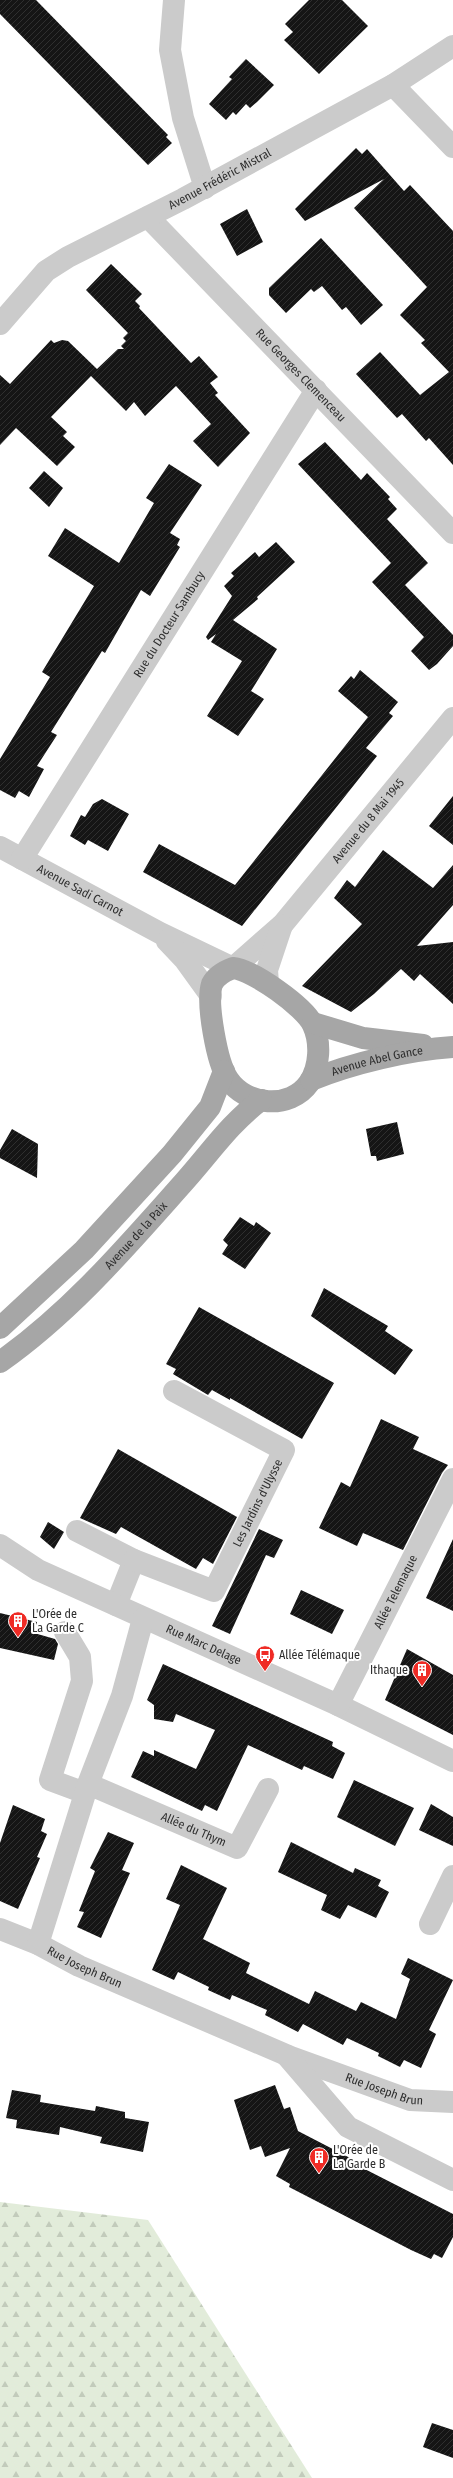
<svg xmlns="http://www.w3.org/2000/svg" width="453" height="2478" viewBox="0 0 453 2478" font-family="'Fira Sans Condensed',sans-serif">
	<defs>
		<pattern id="forest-firs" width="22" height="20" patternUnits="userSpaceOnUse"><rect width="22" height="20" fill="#e2ecda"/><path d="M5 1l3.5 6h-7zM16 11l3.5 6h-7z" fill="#c2cbbb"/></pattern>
		<pattern id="building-hatch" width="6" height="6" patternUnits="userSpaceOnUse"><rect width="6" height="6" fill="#151515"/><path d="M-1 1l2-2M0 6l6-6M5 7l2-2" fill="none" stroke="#2f2f2f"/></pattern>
	</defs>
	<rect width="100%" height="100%" fill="#fff"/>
	<path fill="url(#forest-firs)" d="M0 2202 148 2220 312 2478H0Z"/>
	<path fill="url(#building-hatch)" d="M0 0H36L168 135 166 137 172 143 148 165 0 14Z
		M309 0H342L368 26 319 74 284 40 293 32 285 24Z
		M246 59 274 85 257 102 250 108 246 104 236 115 233 112 226 120 209 104 232 79 229 77Z
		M356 148 362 154 367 149 404 191 410 185 453 231V465L429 438 426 441 402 414 397 418 356 374 380 352 420 395 449 372 421 343 425 340 400 315 427 287 354 208 384 179 305 221 295 209Z
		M247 209 263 242 237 256 220 224Z
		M321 238 383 305 361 325 346 307 342 310 322 286 314 292 311 289 286 313 269 295V288Z
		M111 264 142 294 135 301 140 306 139 308 191 363 199 356 218 377 210 383 218 393 215 395 250 433 218 467 193 441 211 424 176 386 145 416 134 402 126 411 91 376 51 417 67 432 63 436 75 447 57 466 16 428 0 445V375L10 384 51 340 54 343 62 340 68 341 97 369 118 349H124L121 346 126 341 123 338 128 333 86 290Z
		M325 442 361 480 367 473 390 497 388 499 397 509 387 519 428 563 405 585 453 635V646L437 664 429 670 411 651 424 637 372 582 391 563 298 464Z
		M169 464 202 485 170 533 180 539 177 545 180 547 150 596 141 590 105 653 102 651 51 732 57 735 37 766 44 769 29 797 19 791 15 798 0 790V759L50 677 42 672 94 586 48 556 65 528 119 563 154 503 146 498Z
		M44 471 63 488 49 507 29 488Z
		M276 542 295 562 257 597 258 599 233 620 277 649 251 691 264 699 238 736 207 716 242 661 211 642 216 634 208 640 206 637 232 596 224 586 234 576 231 573 255 552 259 557Z
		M360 670 398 702 389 713 393 716 366 748 377 756 242 926 143 872 159 844 235 885 368 717 338 691 351 676 354 679Z
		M453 796V845L429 826Z
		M102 799 129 814 108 851 88 840 85 845 70 836 81 815 85 817 93 804Z
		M383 850 433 888 453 865V905L417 946 453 942V1004L420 974 414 981 401 969 374 994 351 1012 302 986 362 924 334 898 347 880 355 887Z
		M397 1122 404 1154 377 1161 376 1156H371L366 1129Z
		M12 1129 38 1144 37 1178 0 1158V1150Z
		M240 1217 254 1226 256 1222 271 1233 245 1269 222 1254 228 1245 223 1240Z
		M324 1288 388 1326 385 1331 413 1350 395 1375 311 1316Z
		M199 1307 334 1383 302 1439 230 1398V1400L212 1390 208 1395 173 1374 176 1369 166 1364Z
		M381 1419 419 1437 413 1449 448 1465 442 1473 403 1550 363 1533 357 1546 319 1528 341 1482 350 1487Z
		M118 1449 237 1517 213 1564 203 1558 196 1569 121 1527 116 1534 80 1518Z
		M48 1522 64 1532 54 1549 40 1537Z
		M259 1529 283 1540 274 1558 266 1555 230 1634 212 1626Z
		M453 1539V1611L426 1598Z
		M301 1590 344 1610 332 1634 290 1614Z
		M0 1613 37 1622 34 1633 55 1639 58 1644 54 1660 0 1648Z
		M407 1649 453 1675V1735L385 1700Z
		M163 1664 333 1742 332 1746 345 1753 333 1779 304 1766 302 1770 248 1745 217 1811 205 1805 202 1811 131 1777 143 1751 154 1756V1750L196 1769 215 1730 176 1714 173 1722 154 1719V1705L147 1700Z
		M354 1780 414 1808 395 1846 337 1817Z
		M431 1804 453 1817V1846L419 1830Z
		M13 1805 45 1819 41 1831 47 1834 37 1857 40 1858 18 1909 0 1901V1843Z
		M108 1832 134 1843 122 1870 130 1873 101 1938 77 1927 84 1912 79 1911 95 1871 90 1868Z
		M291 1842 353 1873 355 1868 381 1880 378 1886 389 1892 376 1918 348 1905 340 1919 321 1910 327 1895 278 1872Z
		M181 1865 227 1888 203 1939 250 1963 246 1973 309 2004 315 1991 356 2011 361 2002 396 2019 410 1979 401 1974 408 1958 453 1980 429 2030 436 2034 421 2068 404 2060 400 2067 378 2056 379 2053 347 2038 343 2045 303 2024 298 2032 265 2015 267 2010 232 1995 230 2000 208 1990 209 1987 178 1972 174 1980 152 1970 180 1905 166 1899Z
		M275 2085 284 2109 290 2107 298 2131 352 2159 351 2162 453 2214V2237L442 2258 434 2254 431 2259 411 2250 289 2187 290 2184 276 2176 290 2148 265 2157 261 2146 250 2150 234 2100Z
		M12 2090 41 2095 40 2102 95 2111 96 2106 125 2112V2118L149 2122 143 2152 100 2143 102 2137 60 2127 59 2135 16 2128 17 2120 6 2118Z
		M432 2423 453 2430V2458L423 2447Z"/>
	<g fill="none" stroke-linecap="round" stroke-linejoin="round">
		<g stroke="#cbcbcb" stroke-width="22">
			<path d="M174 0 170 50 183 118 205 188"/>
			<path d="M393 85 453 147"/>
			<path id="s1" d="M148 217 453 533"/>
			<path id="s2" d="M0 324 46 271 68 257 183 199 393 85 453 46"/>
			<path id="s3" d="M0 847 160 933 233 968 283 924 453 718"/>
			<path id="s4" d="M22 859 316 390"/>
			<path d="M167 941 185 960 211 996"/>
			<path d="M268 983 267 970 282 925"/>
			<path d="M77 1531 134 1560 116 1605"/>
			<path id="s5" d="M0 1545 38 1570 338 1705 453 1761"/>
			<path id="s6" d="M134 1560 214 1591 284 1450 174 1391"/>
			<path d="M65 1632 80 1657 82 1681 50 1780 85 1793"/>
			<path id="s7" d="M338 1705 453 1479"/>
			<path id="s8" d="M88 1784 237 1848 268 1789"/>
			<path d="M430 1924 453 1876"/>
			<path id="s9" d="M0 1929 38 1944 79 1966 291 2057 410 2100 453 2102"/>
			<path d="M38 1944 88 1784 122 1696 143 1619"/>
			<path d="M287 2056 348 2127 453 2180"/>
		</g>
		<g stroke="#a6a6a6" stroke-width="22">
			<path d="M233 968C253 970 305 1007 313 1025 321 1042 320 1067 309 1083 290 1110 246 1106 228 1079 217 1063 206 1003 212 984 216 976 225 971 233 968Z"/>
			<path d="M313 1023 363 1038 423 1045"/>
			<path id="s10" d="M311 1080C353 1063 408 1050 453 1047"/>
			<path d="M0 1328 84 1250 172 1154 210 1107 224 1071"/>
			<path id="s11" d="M0 1362C71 1312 127 1246 184 1182 210 1153 230 1123 261 1100"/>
		</g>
	</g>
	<defs>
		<g id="building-pin" transform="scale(1)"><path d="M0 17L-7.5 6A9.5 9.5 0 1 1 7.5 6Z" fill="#ef2b25" stroke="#fff"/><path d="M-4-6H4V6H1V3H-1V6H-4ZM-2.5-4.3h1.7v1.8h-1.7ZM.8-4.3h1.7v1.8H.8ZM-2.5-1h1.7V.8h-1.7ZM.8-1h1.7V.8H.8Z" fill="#fff"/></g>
		<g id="bus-pin" transform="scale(1)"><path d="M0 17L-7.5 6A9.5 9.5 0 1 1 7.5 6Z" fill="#ef2b25" stroke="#fff"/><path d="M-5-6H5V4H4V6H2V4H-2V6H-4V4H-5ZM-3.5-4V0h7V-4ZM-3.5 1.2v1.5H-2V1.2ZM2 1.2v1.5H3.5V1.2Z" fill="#fff"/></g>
	</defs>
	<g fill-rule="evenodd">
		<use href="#building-pin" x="18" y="1621"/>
		<use href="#bus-pin" x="265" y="1655"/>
		<use href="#building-pin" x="422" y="1670"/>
		<use href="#building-pin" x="319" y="2157"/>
	</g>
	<g text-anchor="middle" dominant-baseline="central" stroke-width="4" stroke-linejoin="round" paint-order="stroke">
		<g font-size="12" fill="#2e2e2e" stroke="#fff">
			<text stroke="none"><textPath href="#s2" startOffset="267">Avenue Frédéric Mistral</textPath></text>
			<text stroke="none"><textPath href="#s1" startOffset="220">Rue Georges Clemenceau</textPath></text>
			<text stroke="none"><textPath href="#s4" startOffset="277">Rue du Docteur Sambucy</textPath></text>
			<text stroke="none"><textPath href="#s3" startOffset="463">Avenue du 8 Mai 1945</textPath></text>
			<text stroke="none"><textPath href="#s3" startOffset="91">Avenue Sadi Carnot</textPath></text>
			<text stroke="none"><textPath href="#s10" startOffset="69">Avenue Abel Gance</textPath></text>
			<text stroke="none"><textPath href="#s11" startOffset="186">Avenue de la Paix</textPath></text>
			<text stroke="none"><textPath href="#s6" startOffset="184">Les Jardins d'Ulysse</textPath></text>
			<text stroke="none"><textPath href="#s7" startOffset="127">Allée Telemaque</textPath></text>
			<text stroke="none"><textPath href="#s5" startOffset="227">Rue Marc Delage</textPath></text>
			<text stroke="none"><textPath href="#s8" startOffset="115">Allée du Thym</textPath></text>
			<text stroke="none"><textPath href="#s9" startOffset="93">Rue Joseph Brun</textPath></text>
			<text stroke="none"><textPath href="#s9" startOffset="417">Rue Joseph Brun</textPath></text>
		</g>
		<g font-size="12" fill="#2e2e2e" stroke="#fff" text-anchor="start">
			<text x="32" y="1614">L'Orée de<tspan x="32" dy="14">La Garde C</tspan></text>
			<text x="279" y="1655">Allée Télémaque</text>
			<text x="408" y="1670" text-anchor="end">Ithaque</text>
			<text x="333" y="2150">L'Orée de<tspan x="333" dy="14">La Garde B</tspan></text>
		</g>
	</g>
</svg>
